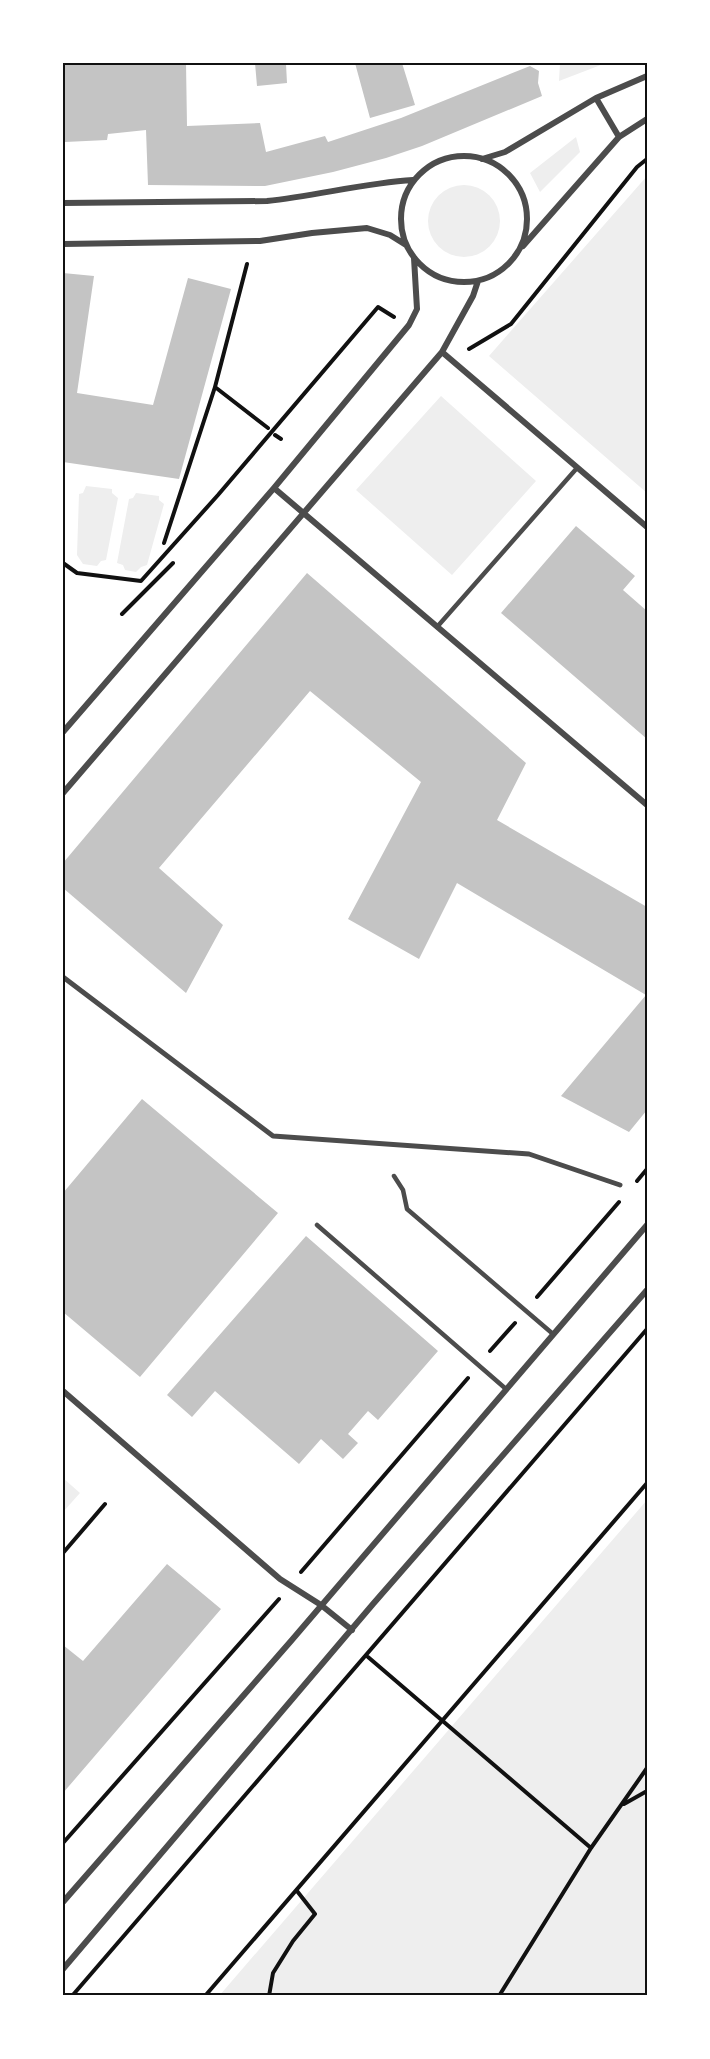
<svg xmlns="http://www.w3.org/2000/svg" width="710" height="2059" viewBox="0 0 710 2059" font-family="'Roboto Condensed',sans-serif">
	<rect width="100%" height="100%" fill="#fff"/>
	<path fill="#eee" d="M560 63H606L559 81Z
		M576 137 580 152 540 192 530 173Z
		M647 176V493L489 356Z
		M428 221a36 36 0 1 1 72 0a36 36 0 1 1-72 0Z
		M441 396 536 481 452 575 356 490Z
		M86 486 112 489V493L118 498 106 560 101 561 97 566 83 564 77 555 79 494 83 493Z
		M136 493 159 496V500L164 504 147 565 141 567 136 572 125 570 123 565 117 563 129 499 133 498Z
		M63 1478 80 1493 63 1512Z
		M647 1500V1996H219Z"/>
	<path fill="#c4c4c4" d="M63 63H186L187 126 260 123 266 152 325 136 328 142 401 118 530 66 539 71 538 83 542 96 422 146 386 158 333 172 265 186 148 185 146 130 108 134 107 140 65 142 63 117Z
		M255 63 286 64 287 83 257 86Z
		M304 63H339V65H305Z
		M355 63H402L415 105 370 118Z
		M63 273 94 276 77 393 153 405 188 278 231 289 179 479 63 462Z
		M576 526 635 576 623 590 647 611V739L501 613Z
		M307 573 526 763 497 820 647 907V1110L629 1132 561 1096 646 995 457 883 419 959 348 919 421 782 310 691 159 868 223 925 186 993 63 888V863Z
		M142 1099 278 1213 140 1377 63 1312V1193Z
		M306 1236 438 1351 378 1420 368 1411 348 1434 358 1443 343 1459 321 1439 299 1464 215 1391 192 1417 167 1395Z
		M167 1564 221 1609 63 1793V1645L83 1661Z"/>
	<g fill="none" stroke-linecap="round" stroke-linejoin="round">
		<path stroke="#111" stroke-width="4" d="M469 349 511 324 637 167 647 159
			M215 387 268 428
			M275 435 281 439
			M164 543 215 387 247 264
			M63 563 77 573 141 581 218 495 378 307 394 317
			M122 614 173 563
			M637 1181 647 1169
			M537 1297 619 1202
			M490 1351 515 1323
			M63 1553 105 1504
			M301 1572 468 1378
			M368 1657 591 1848
			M624 1804 647 1791
			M63 1843 279 1599
			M72 1996 647 1329
			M205 1996 647 1483
			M269 1996 273 1973 293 1941 315 1914 297 1891
			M499 1996 591 1848 647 1768"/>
		<path stroke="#4c4c4c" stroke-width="4.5" d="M437 627 577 468
			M394 1176 403 1190 407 1209 553 1334
			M317 1225 506 1389"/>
		<path stroke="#4c4c4c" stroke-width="5" d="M63 977 273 1136 529 1154 620 1185"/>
		<path stroke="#4c4c4c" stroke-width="6" d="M596 98 619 137
			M401 219a63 63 0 1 1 126 0a63 63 0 1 1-126 0Z
			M482 159 505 152 596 98 647 76
			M63 203 267 201C316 196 364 183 413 180
			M63 244 260 241 312 233 367 228 390 235 406 245
			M523 246 619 137 647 119
			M442 352 647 527
			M274 488 647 805
			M63 732 274 488 409 325 417 309 414 258
			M63 793 442 352 473 296 478 281
			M63 1391 280 1579 321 1605 352 1630
			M63 1902 291 1641 647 1225
			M63 1969 373 1604 647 1290"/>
	</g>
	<rect width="710" height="2059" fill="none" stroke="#ffffff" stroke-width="129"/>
	<rect x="64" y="64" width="582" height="1930" fill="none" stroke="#111" stroke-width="2"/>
</svg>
